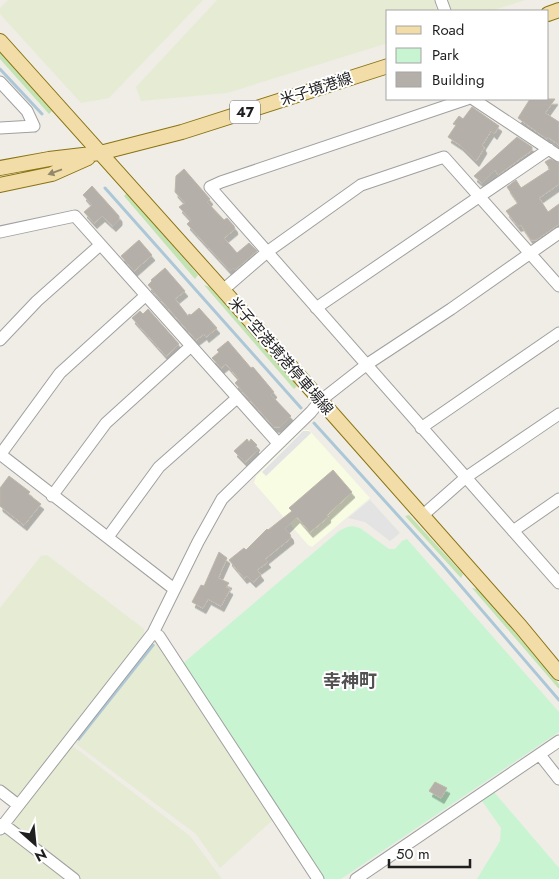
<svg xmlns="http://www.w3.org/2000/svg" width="559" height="879" viewBox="0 0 559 879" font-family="Jost,'Noto Sans JP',sans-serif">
	<defs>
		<filter id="shadow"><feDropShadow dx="3" dy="5.5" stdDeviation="0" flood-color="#0004"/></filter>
	</defs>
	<rect width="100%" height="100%" fill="#efede6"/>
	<path fill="#f8fce3" d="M303 430H309L370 498 312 547 308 545 254 483 256 476Z"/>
	<path fill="#e6ebd4" d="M8 0H203L109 98 81 103 0 14V8Z
		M217 0H434L437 11H388V43L227 93 141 101 136 87Z
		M448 0H525L491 11H452Z
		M47 555 144 629V635L19 797 14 798 0 786V608L41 556Z
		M152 640 155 642 158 640 275 818 220 868 196 834 76 744V739Z
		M70 746 74 747 190 836 222 879H80L12 827 11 823Z
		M4 832 68 879H0V837Z"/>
	<path fill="#c3e3b2" d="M0 52 52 111 49 114 0 59Z
		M127 193 198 275 195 279 124 196Z
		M204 285 210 287 297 386 294 389Z
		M409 515 463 574 461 578 405 516Z
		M472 588 478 589 559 684V689Z"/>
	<path fill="#c9f4d2" d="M352 526 360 528 389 549H395L402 541 407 539 559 712V732L341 879H322L181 665 339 531 347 527Z
		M494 792 559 868V879H477L500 841 501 828 482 801Z"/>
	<path fill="#e3e3e3" d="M303 431H309L311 433 266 476 262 472Z
		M370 500 400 533 390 541 365 522 348 518Z"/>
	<path fill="#acc7d7" d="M152 643 155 645 79 741 77 739Z"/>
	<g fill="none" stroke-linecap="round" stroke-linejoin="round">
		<path stroke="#acc7d7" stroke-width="3" d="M0 69 42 114
			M105 188 301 408
			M314 423 442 564 559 700"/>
	</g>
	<path fill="#b4afa9" stroke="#bfb6aa" filter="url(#shadow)" d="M530 99H555L545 113 559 122V145L548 137 547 139 518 118Z
		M472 107 499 126 494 134 491 131 482 145 484 148 476 161 460 145 448 137 456 125 453 124 459 116 463 119Z
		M517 137 532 147V150L498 175 495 170 482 183 474 176Z
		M550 159 559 163V184L539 198 548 212 559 204V224L536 240H531L521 225 518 226 506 211 518 203 507 187 516 180 521 188 550 169 545 162Z
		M184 169 210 199 207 202 224 220 227 218 234 226 235 229 224 238 237 253 249 243 257 251 235 270 233 268 230 271 187 224 191 220 179 207 185 203 175 192 176 176Z
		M92 186 119 216V220L113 226 102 216 94 223 84 212 92 205 83 195Z
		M139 240 152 255 134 271 121 256Z
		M165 268 185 291 175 299 188 316 189 314 191 315 199 308 217 328 206 337 204 334 196 340 148 285 152 281 151 280Z
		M148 309 179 344 166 356 132 318 140 311 143 314Z
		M228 341 251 368 253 367 274 392 271 395 291 416 280 427H274L235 383 239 379 226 364 221 368 212 358 219 352 217 350Z
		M247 439 249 442 251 439 257 445 255 447 258 450 245 462 234 451Z
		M333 470 352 492 327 515 328 517 310 532 297 517 285 529 290 534 291 538 265 559 268 562 257 570 261 575 253 582 247 576 244 578 229 560 244 548 246 550 267 529 268 530 292 511 289 508Z
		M9 476 30 492 28 494 41 504 24 525 0 506V488Z
		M219 552 227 558 218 578 229 583 226 587 230 589 221 606 208 599 203 608 192 602 201 585 204 586Z
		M435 782 447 788 441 798 429 791Z"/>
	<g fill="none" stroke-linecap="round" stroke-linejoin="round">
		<g stroke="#a0a0a0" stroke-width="13">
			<path id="minor" d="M441 0 445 11
				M0 82 27 111 34 126 0 128
				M467 99 221 182 210 187 559 583
				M473 99 559 156
				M0 232 75 216 278 443
				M223 290 267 252 361 185 444 157 559 286
				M316 308 549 149
				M0 340 37 301 100 245
				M421 428 559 333
				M0 454 174 589
				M0 455 60 373 145 296
				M52 496 106 423 191 346
				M422 516 465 478 559 414
				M513 531 559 499
				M108 537 159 467 237 398
				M153 633 159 636 318 879
				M540 755 559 779
				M0 791 18 805
				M3 824 74 879
				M0 829 153 633 198 542 222 499 311 412 320 401 366 365 451 309 559 233
				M356 879 559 741"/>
		</g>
		<g stroke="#8a7311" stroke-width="16">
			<path id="major" d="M548 14 559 10
				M0 41 223 290 521 627 559 673
				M0 168 49 159 100 153 182 132 388 66
				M0 185 52 174 88 158"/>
		</g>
		<use href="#minor" stroke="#fff" stroke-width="11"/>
		<use href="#major" stroke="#f2dda8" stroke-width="14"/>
	</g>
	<defs><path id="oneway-solid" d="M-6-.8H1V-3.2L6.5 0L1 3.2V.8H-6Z" transform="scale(1.25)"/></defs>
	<use fill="#93886a" href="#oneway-solid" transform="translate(55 172) rotate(160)"/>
	<g text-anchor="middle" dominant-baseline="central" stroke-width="4" stroke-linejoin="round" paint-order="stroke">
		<rect fill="#fff" stroke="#626262" stroke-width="1" x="230" y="100.5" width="30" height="23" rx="4"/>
		<g font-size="14" font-weight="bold" fill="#1f1f1f">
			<text x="245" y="112">47</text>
		</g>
		<g font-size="15" fill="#1f1f1f" stroke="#fff">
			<text transform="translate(316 89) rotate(-18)">米子境港線</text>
			<text transform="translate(281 356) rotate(49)">米子空港境港停車場線</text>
		</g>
		<g font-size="18" font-weight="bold" fill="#525252" stroke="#fff">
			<text x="350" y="681">幸神町</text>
		</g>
	</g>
	<rect x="386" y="10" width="162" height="90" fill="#ffffff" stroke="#a5a5a5"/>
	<rect x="396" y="26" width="25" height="8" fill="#f2dda8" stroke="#a5a5a5"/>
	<text x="432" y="35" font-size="15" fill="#1f1f1f">Road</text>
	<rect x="396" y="48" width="25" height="15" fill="#c9f4d2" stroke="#a5a5a5"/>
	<text x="432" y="60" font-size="15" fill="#1f1f1f">Park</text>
	<rect x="396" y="72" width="25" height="15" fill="#b4afa9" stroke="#a5a5a5"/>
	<text x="432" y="85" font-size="15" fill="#1f1f1f">Building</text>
	<g transform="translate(35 844) rotate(153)" stroke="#ffffff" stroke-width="4" paint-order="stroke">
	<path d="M0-4L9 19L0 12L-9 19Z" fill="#1f1f1f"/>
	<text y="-8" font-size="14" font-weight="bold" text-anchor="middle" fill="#1f1f1f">N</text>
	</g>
	<path d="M389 859v8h81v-8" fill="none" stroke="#1f1f1f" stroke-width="2.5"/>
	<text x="396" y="859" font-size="15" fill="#1f1f1f" stroke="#ffffff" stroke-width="4" paint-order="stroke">50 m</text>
</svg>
